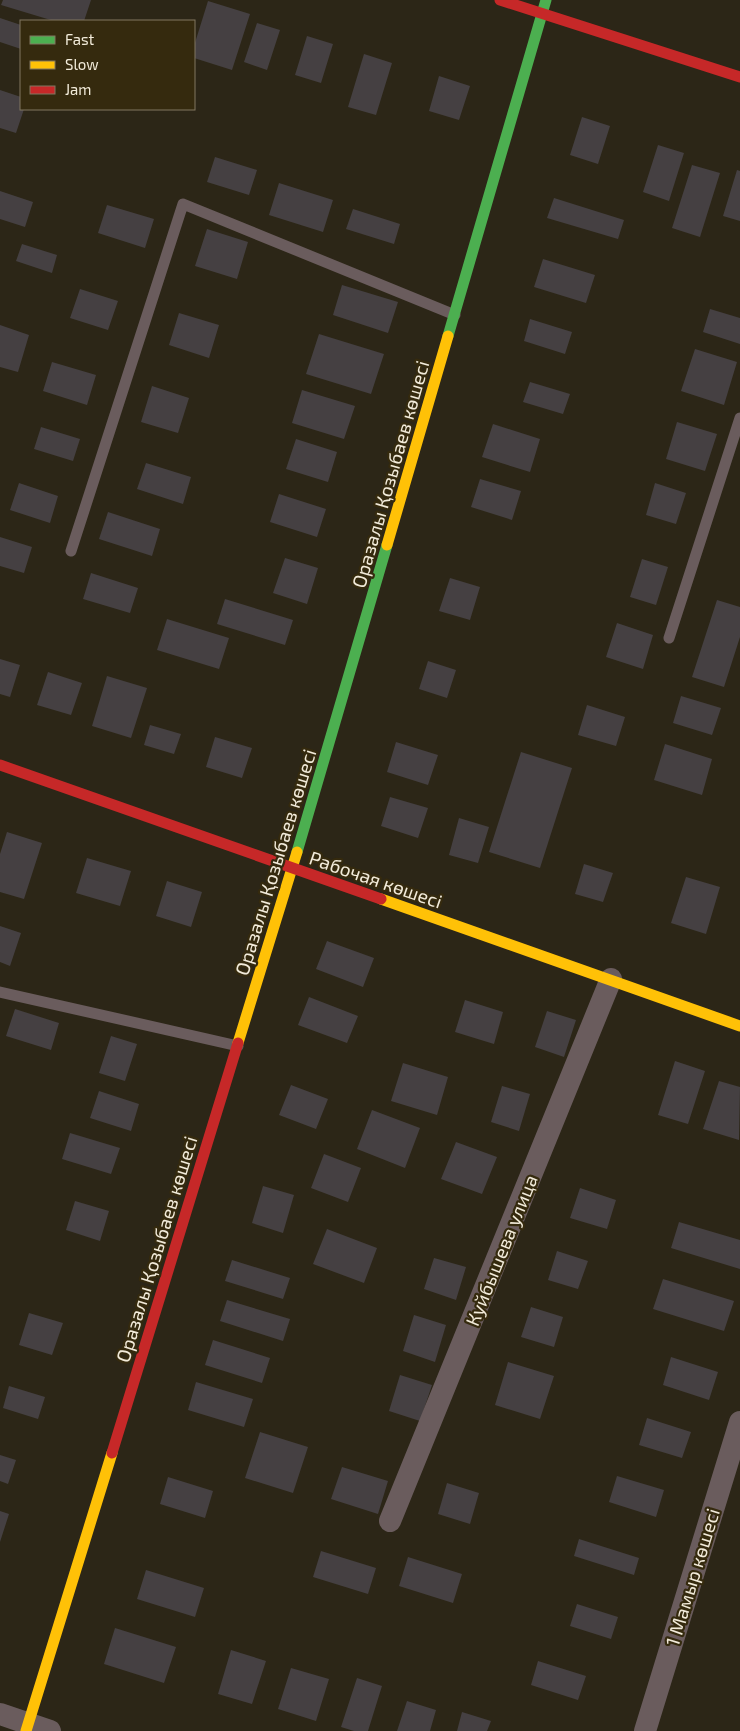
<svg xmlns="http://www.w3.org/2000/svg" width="740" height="1731" viewBox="0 0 740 1731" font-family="'Exo 2',sans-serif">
	<rect width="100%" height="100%" fill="#2c2617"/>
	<path fill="#454042" d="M3 0H91L84 21H54L1 5Z
		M208 1 250 14 232 70 194 58V46Z
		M0 18 21 25V49L0 42Z
		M257 23 280 30 267 70 244 62Z
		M307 36 333 44 321 83 295 75Z
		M364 54 392 63 376 115 348 107Z
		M439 76 470 86 459 120 429 111Z
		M0 90 21 97V109H24L16 133 0 128Z
		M582 117 610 126 598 164 570 155Z
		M658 145 684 153 669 201 643 192Z
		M215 157 257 170 249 195 207 182Z
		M692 165 720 173 700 237 672 228Z
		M737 170 740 171V221L723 216Z
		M279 183 333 200 323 232 269 215Z
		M0 191 33 202 25 227 0 219Z
		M554 198 624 220 618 239 547 218Z
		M107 205 154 219 145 248 98 233Z
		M353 209 400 224 394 244 346 229Z
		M207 229 248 242 237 279 195 266Z
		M22 244 57 255 52 273 16 261Z
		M543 259 595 275 586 303 534 287Z
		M342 285 398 302 388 333 333 315Z
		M80 289 118 301 108 330 70 318Z
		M710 309 740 318V344L703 332Z
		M179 313 219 325 209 358 169 345Z
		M530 319 572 332 565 354 524 341Z
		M0 325 29 335 18 372 0 367Z
		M319 334 384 354 371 394 306 374Z
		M695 349 737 362 724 405 681 391Z
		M52 362 96 375 87 405 43 391Z
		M530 382 570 394 563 414 523 402Z
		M152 386 189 398 178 433 141 422Z
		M302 390 355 406 344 439 292 423Z
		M677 422 717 434 705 471 666 459Z
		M493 424 540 439 530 472 482 457Z
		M41 427 80 439 73 461 34 449Z
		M296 439 337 452 328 482 286 469Z
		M146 463 191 477 183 504 137 489Z
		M480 479 521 491 512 520 471 507Z
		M19 483 58 496 50 523 10 510Z
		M655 483 686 493 676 524 646 515Z
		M279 494 326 509 317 537 270 522Z
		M108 512 160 529 152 556 99 539Z
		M0 537 32 547 24 573 0 566Z
		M285 558 318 568 307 604 273 593Z
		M642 559 668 567 656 605 630 597Z
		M91 573 138 588 130 613 83 599Z
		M450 578 480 587 470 620 439 611Z
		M225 599 293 620 285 645 217 624Z
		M717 600 740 607V637L724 687 692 677Z
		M167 619 229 638 219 669 157 650Z
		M617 623 653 635 643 669 606 657Z
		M0 659 20 665 10 697 0 694Z
		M428 661 456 670 447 698 419 689Z
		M48 672 82 683 71 715 37 705Z
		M107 676 147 688 131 738 92 726Z
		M681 696 721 708 712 735 673 723Z
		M587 705 625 717 616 746 578 735Z
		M150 725 181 734 174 754 144 745Z
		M215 737 252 748 242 778 206 767Z
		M396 742 438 755 428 785 387 772Z
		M665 744 712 759 702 795 654 780Z
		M521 752 572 768 540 868 489 852Z
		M390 797 428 808 418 838 381 826Z
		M459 818 489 827 478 863 449 855Z
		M7 832 42 843 24 899 0 892V854Z
		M87 858 131 871 120 906 76 893Z
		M584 864 613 873 603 902 575 894Z
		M686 877 720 887 706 934 671 923Z
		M167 881 202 892 191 927 156 916Z
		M0 926 21 933 10 966 0 962Z
		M327 941 374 958 363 987 316 969Z
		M309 997 358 1016 347 1043 298 1025Z
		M465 1000 503 1012 494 1044 455 1032Z
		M15 1009 59 1023 51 1050 6 1036Z
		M547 1011 576 1020 564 1057 535 1047Z
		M111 1036 137 1044 125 1081 99 1073Z
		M675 1061 705 1071 688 1124 658 1115Z
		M403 1063 448 1077 437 1115 391 1101Z
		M719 1081 740 1087 739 1140 703 1129Z
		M291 1085 328 1099 316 1129 279 1115Z
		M502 1086 530 1094 519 1131 491 1122Z
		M99 1091 139 1104 131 1131 90 1118Z
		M372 1110 420 1128 405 1168 357 1149Z
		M70 1133 120 1148 111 1174 62 1159Z
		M456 1142 497 1157 482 1194 441 1179Z
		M324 1154 361 1168 348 1202 311 1188Z
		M263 1186 294 1195 283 1233 252 1223Z
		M580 1188 616 1200 607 1229 570 1218Z
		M75 1201 109 1211 100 1241 66 1230Z
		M679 1222 740 1240V1269L671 1248Z
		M327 1229 377 1248 364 1283 313 1264Z
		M557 1251 588 1261 578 1289 548 1280Z
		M434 1258 466 1267 456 1300 424 1289Z
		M232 1260 290 1278 283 1299 225 1281Z
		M663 1279 734 1301 724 1331 653 1309Z
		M227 1300 290 1319 283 1341 220 1321Z
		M531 1307 563 1317 554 1347 521 1337Z
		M29 1313 63 1323 52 1355 19 1345Z
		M414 1315 446 1325 435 1362 403 1351Z
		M213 1340 270 1358 262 1383 205 1365Z
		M671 1357 718 1372 709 1400 663 1385Z
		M508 1362 554 1376 540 1419 495 1405Z
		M400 1375 432 1385 420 1421 389 1411Z
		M196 1382 253 1399 244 1427 188 1410Z
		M9 1386 45 1397 38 1419 3 1408Z
		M647 1418 691 1432 682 1458 639 1445Z
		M260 1432 308 1447 293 1493 245 1478Z
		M0 1455 16 1460 8 1484 0 1481Z
		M342 1467 388 1481 378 1514 331 1499Z
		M617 1476 664 1490 656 1517 609 1502Z
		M168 1477 213 1491 205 1518 160 1504Z
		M447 1483 479 1493 470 1524 438 1514Z
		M0 1511 9 1514 0 1542Z
		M579 1539 639 1558 634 1575 574 1556Z
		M321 1551 376 1568 368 1594 313 1577Z
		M408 1557 462 1574 453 1603 399 1586Z
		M146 1570 204 1588 195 1617 137 1599Z
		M577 1604 618 1617 611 1639 570 1626Z
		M115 1628 176 1647 164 1683 104 1664Z
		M231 1650 266 1661 252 1704 218 1694Z
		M538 1661 586 1676 578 1700 531 1685Z
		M291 1668 329 1679 316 1721 278 1709Z
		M357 1678 382 1686 368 1731H354L341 1727Z
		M407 1701 436 1710 430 1731H397Z
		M462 1712 491 1721 487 1731H457Z"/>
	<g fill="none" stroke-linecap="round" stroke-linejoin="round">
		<path stroke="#6a5c5d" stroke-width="11" d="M71 551 183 204 455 315
			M669 638 740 418
			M0 992 238 1046"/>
		<path stroke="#6a5c5d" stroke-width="22" d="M390 1521 611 979
			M0 1714 50 1731
			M645 1731 740 1422"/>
		<path stroke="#4caf50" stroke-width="11" d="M448 336 546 0
			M297 852 387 545"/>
		<path stroke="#ffc107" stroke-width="11" d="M387 545 448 336
			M381 899 740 1026
			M238 1043 297 852
			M26 1731 112 1453"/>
		<path stroke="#c62828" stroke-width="11" d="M500 0 740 77
			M0 765 381 899
			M112 1453 238 1043"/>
	</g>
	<g text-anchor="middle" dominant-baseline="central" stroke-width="4.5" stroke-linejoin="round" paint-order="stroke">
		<g font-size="19" fill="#f2ebda" stroke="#352a0e">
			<text transform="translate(390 474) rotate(-74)">Оразалы Қозыбаев көшесі</text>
			<text transform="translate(275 862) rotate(-73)">Оразалы Қозыбаев көшесі</text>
			<text transform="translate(376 879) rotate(19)">Рабочая көшесі</text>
			<text transform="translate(156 1249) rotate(-73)">Оразалы Қозыбаев көшесі</text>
			<text transform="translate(501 1250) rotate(-68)">Куйбышева улица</text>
			<text transform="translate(692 1577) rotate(-73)">1 Мамыр көшесі</text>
		</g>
	</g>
	<rect x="20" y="20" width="175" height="90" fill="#352a0e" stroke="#817760"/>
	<rect x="30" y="36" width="25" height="8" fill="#4caf50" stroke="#817760"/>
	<text x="65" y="45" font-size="15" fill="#f2ebda">Fast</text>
	<rect x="30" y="61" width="25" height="8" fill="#ffc107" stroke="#817760"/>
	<text x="65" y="70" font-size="15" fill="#f2ebda">Slow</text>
	<rect x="30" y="86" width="25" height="8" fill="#c62828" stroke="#817760"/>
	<text x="65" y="95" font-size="15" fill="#f2ebda">Jam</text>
</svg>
